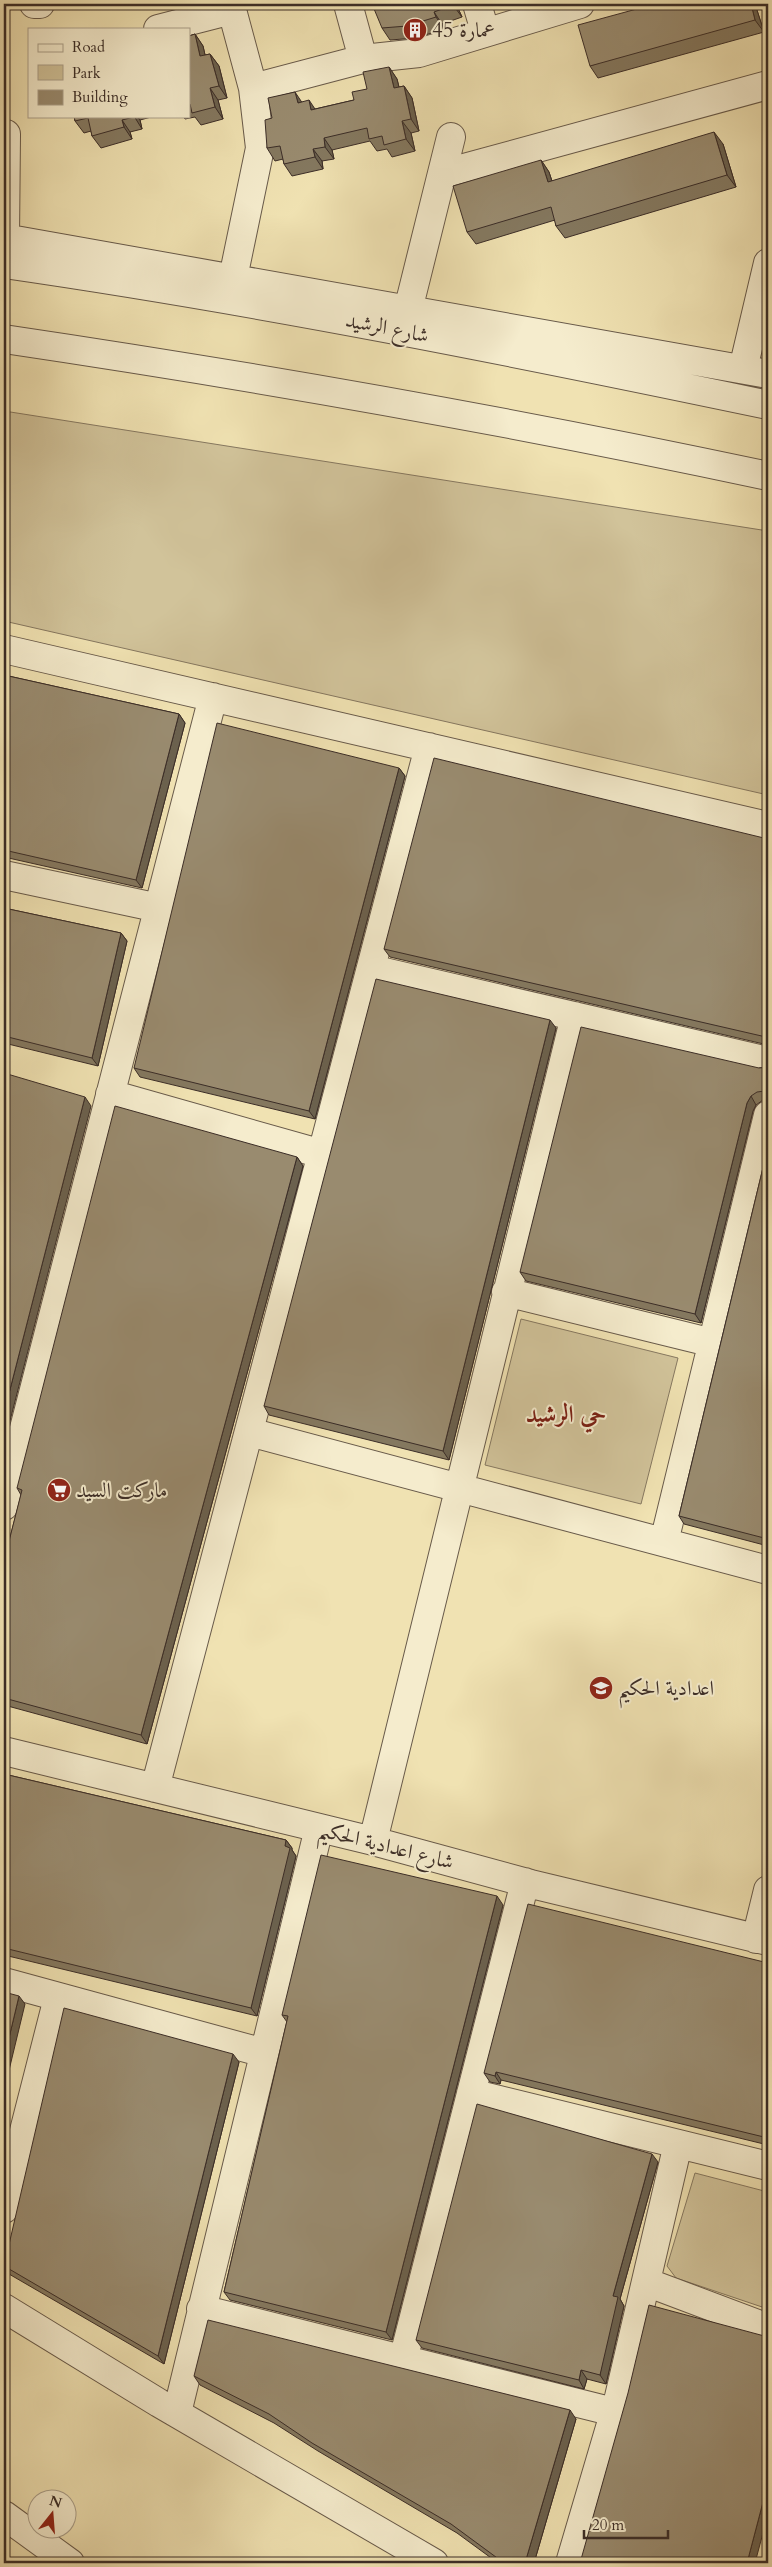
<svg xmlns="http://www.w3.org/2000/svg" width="772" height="2567" viewBox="0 0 772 2567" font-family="Cardo,Amiri,serif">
	<rect width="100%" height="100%" fill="#f0e2b2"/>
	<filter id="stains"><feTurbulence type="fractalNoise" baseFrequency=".004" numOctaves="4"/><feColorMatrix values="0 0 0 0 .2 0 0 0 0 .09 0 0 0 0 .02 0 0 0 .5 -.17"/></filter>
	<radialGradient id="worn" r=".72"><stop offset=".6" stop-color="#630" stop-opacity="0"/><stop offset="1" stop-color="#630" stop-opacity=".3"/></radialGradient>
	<path fill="#d1c39a" stroke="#867860" d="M4 411 768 531V795L4 621Z
		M521 1319 678 1358 641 1504 485 1465Z
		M695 2173 768 2192V2309L676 2278 667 2266Z"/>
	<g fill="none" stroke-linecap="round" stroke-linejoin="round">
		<g stroke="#685a4a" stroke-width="30">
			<path id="minor" d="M34 4H40
				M477 4 485 31
				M158 29 232 10 253 88 363 59 348 4
				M363 59 419 53 580 4
				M442 174 768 85
				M4 238 768 374
				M5 238 6 134
				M4 264C260 301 515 352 768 405
				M233 278 260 148 253 88
				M408 310 451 137
				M4 339C260 377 515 422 768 476
				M743 369 768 263
				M4 649 768 826
				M4 875 159 908
				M371 969 768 1061
				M110 1094 322 1154
				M506 1292 713 1343
				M249 1432 768 1570
				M4 1506 213 697
				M664 1542 768 1115
				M4 1751 373 1841 531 1884 768 1941
				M155 1788 429 747
				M373 1841 575 1016
				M756 1939 768 1890
				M4 1982 264 2053
				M471 2093 768 2166
				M4 2209 58 1998
				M646 2282 768 2328
				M4 2308 159 2403 434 2563
				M201 2309 614 2412
				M403 2360 525 1882
				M177 2413 319 1828
				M4 2515 70 2563
				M570 2563 619 2397 678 2144"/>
		</g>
		<use href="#minor" stroke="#f5eccd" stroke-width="28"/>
	</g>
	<path fill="#84785f" stroke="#3b2d27" d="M456 4 462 17 442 24 444 29 416 38 390 40 382 28Z
		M755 4 764 32 598 78 590 66Z
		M195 34 203 46 205 55 210 54 219 66 227 98 218 100 223 119 201 125 195 117 185 119 183 116H189V36Z
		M389 67 397 79 399 87 404 86 412 98 419 131 411 133 415 151 392 157 387 149 377 151 370 141 332 150 334 159 322 161 323 169 292 176 284 164 283 159 275 161 267 148 272 118 302 102 315 109 354 100 367 89Z
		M74 116H155L140 120 142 129 130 132 132 139 101 148 92 136 91 131 84 133 75 121Z
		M723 144 736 187 565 238 556 226 555 220 476 244 467 232 541 160 549 172 552 181Z
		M4 675 179 714 185 723 142 888 4 857Z
		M399 768 405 776 315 1119 140 1077 134 1068Z
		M768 839V1045L390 957 384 949Z
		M4 908 121 933 127 941 98 1066 4 1043Z
		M556 1028 449 1460 269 1415 264 1406Z
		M767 1067H768V1100H763L756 1105 753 1111 701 1323 526 1281 520 1272 759 1068Z
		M768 1147V1546L684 1524 679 1516Z
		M297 1157 303 1166 147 1744 4 1705V1561L21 1495 17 1488Z
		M4 1774 286 1840 292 1848V1850L296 1856 257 2016 4 1955Z
		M503 1905 392 2340 230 2300 224 2292 287 2022 282 2015Z
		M768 1963V2145L501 2080 500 2084 490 2082 484 2073Z
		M239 2062 164 2364 9 2274 4 2266Z
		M658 2162 620 2299 624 2306 606 2384 587 2379 584 2389 422 2348 416 2340Z
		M194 2376 576 2419 534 2563H498L457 2533 318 2451 274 2423 200 2385Z"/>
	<path fill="#6b614e" stroke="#3b2d27" d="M453 4H456L462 17 453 5Z
		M751 4H755L764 32 755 20Z
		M434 12 442 24 444 29 436 17Z
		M195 34 203 46 208 68 200 56Z
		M210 54 219 66 227 98 219 86Z
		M389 67 397 79 402 100 394 88Z
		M404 86 412 98 419 131 411 119Z
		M210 88 218 100 223 119 215 107Z
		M295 92 303 104 298 103Z
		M309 100 317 112 311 110Z
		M134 116H137L140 120 142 129Z
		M122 120 130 132 132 139 124 127Z
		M402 121 411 133 415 151 406 139Z
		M714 132 723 144 736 187 727 175Z
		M324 138 332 150 334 159 325 147Z
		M313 149 322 161 323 169 315 157Z
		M541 160 549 172 556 194 548 182Z
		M179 714 185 723 142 888 136 880Z
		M399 768 405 776 315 1119 309 1111Z
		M121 933 127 941 98 1066 92 1058Z
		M550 1020 556 1028 449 1460 443 1451Z
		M751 1096 756 1105 753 1111 701 1323 695 1314 747 1103Z
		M85 1097 91 1106 4 1444V1413Z
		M297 1157 303 1166 147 1744 141 1735Z
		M286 1840 292 1848V1850L296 1856 257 2016 251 2008Z
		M497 1896 503 1905 392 2340 386 2332Z
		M19 1996 25 2004 4 2091V2059Z
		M233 2054 239 2062 164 2364 158 2356Z
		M496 2072 501 2080 500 2084 495 2076Z
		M652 2154 658 2162 620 2299 624 2306 606 2384 600 2375 613 2296Z
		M581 2370 587 2379 584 2389 579 2380Z
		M570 2410 576 2419 534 2563H525Z
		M768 2483V2514L755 2563H747Z"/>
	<path fill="#998b6f" stroke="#3b2d27" d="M372 4H453V5L434 12 436 17 407 26 382 28Z
		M655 4H751L755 20 590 66 578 25Z
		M195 34 200 56 210 54 219 86 210 88 215 107 192 113 190 104H189V36Z
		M389 67 394 88 404 86 411 119 402 121 406 139 384 145 382 136 369 139 367 128 324 138 325 147 313 149 315 157 284 164 280 146 267 148 265 120 272 118 268 98 295 92 298 103 309 100 311 110 354 100 352 92 367 89 363 72Z
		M74 116H134V117L122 120 124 127 92 136 88 118 75 121Z
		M714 132 727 175 556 226 551 207 467 232 453 186 541 160 548 182Z
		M4 675 179 714 136 880 4 850Z
		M217 723 399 768 309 1111 134 1068Z
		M434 758 768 839V1039L766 1037 384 949Z
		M4 908 121 933 92 1058 4 1036Z
		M376 979 550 1020 443 1451 264 1406Z
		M581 1027 759 1068 768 1067V1093L765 1091 757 1092 751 1096 747 1103 695 1314 520 1272Z
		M4 1073 85 1097 4 1413Z
		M115 1106 297 1157 141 1735 4 1698V1561L22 1490 17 1488Z
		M768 1147V1539L679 1516Z
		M4 1774 286 1840 285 1846 290 1848 251 2008 4 1948Z
		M321 1855 497 1896 386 2332 224 2292 288 2016 282 2015Z
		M528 1904 768 1963V2138L496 2072 495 2076 484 2073Z
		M4 1992 19 1996 4 2059Z
		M64 2008 233 2054 158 2356 4 2266Z
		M477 2104 652 2154 613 2296 618 2297 600 2375 581 2370 579 2380 416 2340Z
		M649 2305 768 2337V2483L747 2563H580L628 2393Z
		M208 2320 570 2410 525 2563H504L451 2524 312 2443 269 2414 194 2376Z"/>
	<defs>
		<g id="building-disc" transform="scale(1.25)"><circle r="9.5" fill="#8f2418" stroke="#f5eccd"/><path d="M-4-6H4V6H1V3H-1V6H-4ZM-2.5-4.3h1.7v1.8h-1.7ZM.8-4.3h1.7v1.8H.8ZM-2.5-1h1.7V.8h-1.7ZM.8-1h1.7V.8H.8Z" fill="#fff"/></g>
		<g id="supermarket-disc" transform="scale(1.25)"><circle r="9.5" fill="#8f2418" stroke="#f5eccd"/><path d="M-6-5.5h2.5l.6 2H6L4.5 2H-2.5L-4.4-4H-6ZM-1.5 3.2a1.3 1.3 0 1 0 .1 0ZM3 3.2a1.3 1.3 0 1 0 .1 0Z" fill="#fff"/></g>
		<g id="school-disc" transform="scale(1.25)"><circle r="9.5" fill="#8f2418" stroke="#f5eccd"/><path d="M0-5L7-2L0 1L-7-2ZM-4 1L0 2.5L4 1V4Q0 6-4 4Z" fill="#fff"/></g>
	</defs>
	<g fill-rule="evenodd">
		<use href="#building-disc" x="415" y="30"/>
		<use href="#supermarket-disc" x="59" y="1490"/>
		<use href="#school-disc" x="601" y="1688"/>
	</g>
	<g text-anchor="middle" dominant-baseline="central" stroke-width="4" stroke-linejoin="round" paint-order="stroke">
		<g font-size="21" fill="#3b2d27" stroke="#f5eccd" text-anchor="start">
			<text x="432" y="30">عمارة 45</text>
			<text x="76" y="1490">ماركت السيد</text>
			<text x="618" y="1688">اعدادية الحكيم</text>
		</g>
		<g font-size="21" fill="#3b2d27" stroke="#f5eccd">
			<text transform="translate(387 328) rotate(11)">شارع الرشيد</text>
			<text transform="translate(386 1846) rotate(14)">شارع اعدادية الحكيم</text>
		</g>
		<g font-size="24" font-weight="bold" fill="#7a1f14" stroke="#f5eccd">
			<text x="566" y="1414">حي الرشيد</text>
		</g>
	</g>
	<rect width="772" height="2567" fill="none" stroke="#f0e2b2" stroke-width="20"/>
	<rect x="5" y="5" width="762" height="2557" fill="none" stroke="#3b2d27" stroke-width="2.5"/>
	<rect x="10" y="10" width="752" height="2547" fill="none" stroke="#3b2d27"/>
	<rect x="28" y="28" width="162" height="90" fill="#f5eccd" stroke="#aba08b"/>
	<rect x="38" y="44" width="25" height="8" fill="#f5eccd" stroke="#aba08b"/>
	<text x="72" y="52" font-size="15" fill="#3b2d27">Road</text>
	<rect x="38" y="65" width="25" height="15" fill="#d1c39a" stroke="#aba08b"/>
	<text x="72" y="78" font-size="15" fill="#3b2d27">Park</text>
	<rect x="38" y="90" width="25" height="15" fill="#998b6f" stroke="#aba08b"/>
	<text x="72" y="102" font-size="15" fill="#3b2d27">Building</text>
	<g transform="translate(52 2514) rotate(17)"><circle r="24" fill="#f5eccd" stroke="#aba08b"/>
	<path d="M0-4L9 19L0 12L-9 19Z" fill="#8f2418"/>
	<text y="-8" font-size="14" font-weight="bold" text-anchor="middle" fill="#3b2d27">N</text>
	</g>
	<path d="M584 2530v8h84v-8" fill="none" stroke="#3b2d27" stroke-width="2.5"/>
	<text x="592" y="2530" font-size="15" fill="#3b2d27" stroke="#f5eccd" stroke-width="4" paint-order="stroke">20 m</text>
	<rect width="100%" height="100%" filter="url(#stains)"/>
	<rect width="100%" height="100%" fill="url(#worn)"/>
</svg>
